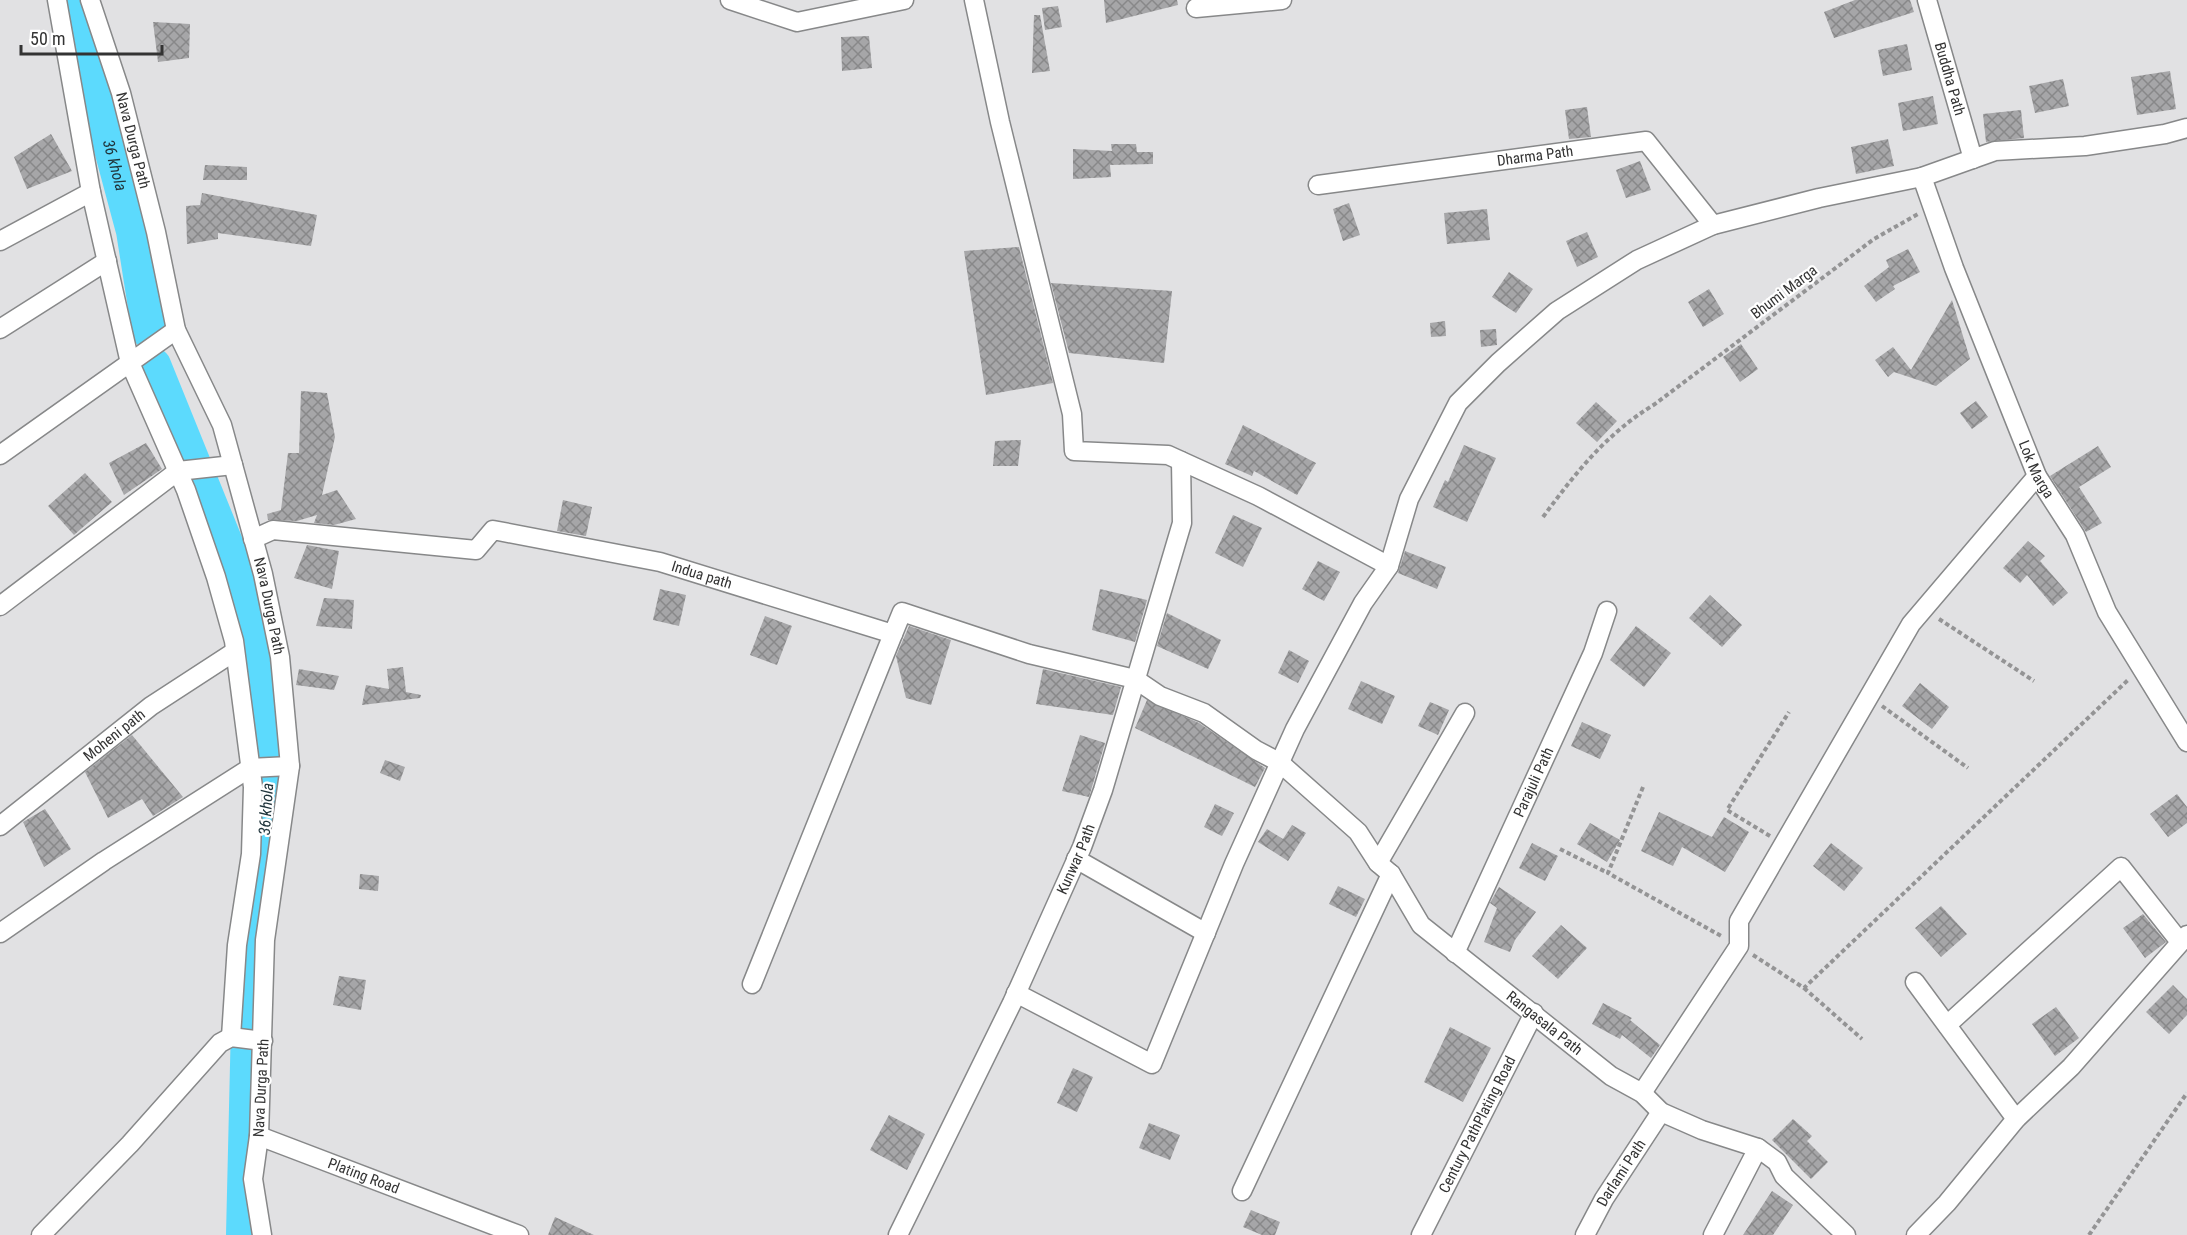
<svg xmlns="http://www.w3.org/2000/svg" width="2187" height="1235" viewBox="0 0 2187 1235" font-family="'Roboto Condensed',sans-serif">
	<defs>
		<pattern id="building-cross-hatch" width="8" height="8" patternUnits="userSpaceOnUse" patternTransform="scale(1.5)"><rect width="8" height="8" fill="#a6a6a8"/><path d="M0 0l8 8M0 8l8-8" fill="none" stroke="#888889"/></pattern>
	</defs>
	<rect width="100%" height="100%" fill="#e1e1e3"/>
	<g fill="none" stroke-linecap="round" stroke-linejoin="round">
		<g stroke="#5cdafd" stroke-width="34">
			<path id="s1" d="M71 0 133 231 149 332"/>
			<path d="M154 365 235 565 259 668 270 796 250 938 243 1235"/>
		</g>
	</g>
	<path fill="url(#building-cross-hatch)" d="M1104 0H1177L1178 5 1106 23Z
		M1855 0H1910L1914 12 1834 38 1824 12Z
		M1058 6 1062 27 1045 30 1042 8Z
		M1034 15H1040L1050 71 1032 73Z
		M153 22 190 24 189 58 158 62Z
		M869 36 872 68 842 71 841 37Z
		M1907 44 1912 70 1883 76 1878 50Z
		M2170 71 2176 109 2137 115 2131 77Z
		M2063 79 2069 106 2035 113 2029 86Z
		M1933 96 1938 124 1903 131 1898 103Z
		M1587 107 1591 137 1569 139 1565 110Z
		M2021 110 2024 138 1986 142 1983 114Z
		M51 134 72 171 27 189 14 157Z
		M1888 139 1894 166 1856 174 1851 147Z
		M1111 144H1136L1137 152H1153V164L1110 165 1111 177 1073 179V149L1112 151Z
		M1640 161 1651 190 1626 198 1616 170Z
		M205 165 247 167V180H203Z
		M202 193 317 215 311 246 218 233V239L187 244 186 206 200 205Z
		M1349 203 1360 235 1343 241 1333 209Z
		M1487 209 1490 240 1447 244 1444 213Z
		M1587 232 1598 257 1577 267 1566 241Z
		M1019 247 1053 383 986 395 964 251Z
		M1908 249 1920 272 1893 286 1895 289 1876 302 1864 286 1889 267 1886 260Z
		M1509 272 1533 289 1516 313 1492 297Z
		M1051 283 1172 291 1164 363 1069 353Z
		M1709 289 1724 314 1703 327 1688 302Z
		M1952 300 1970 359 1936 386 1894 372 1888 377 1875 360 1893 347 1911 370Z
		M1445 321 1446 336 1431 337 1430 323Z
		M1496 329 1497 345 1481 347 1480 330Z
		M1741 344 1758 369 1740 382 1723 357Z
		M301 391 327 393 335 437 322 495 337 490 356 519 334 525 314 523 317 515 297 521 268 520 267 514 281 510 288 453H299Z
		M1976 401 1988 417 1972 429 1960 413Z
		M1596 402 1617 421 1597 442 1576 423Z
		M1243 425 1316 463 1297 495 1254 471 1252 476 1225 464Z
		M1021 440 1018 466H993L995 441Z
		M146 443 162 469 124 495 109 463Z
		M1464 445 1496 458 1467 522 1433 507 1445 480 1448 482Z
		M2098 446 2111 467 2079 487 2102 523 2086 532 2050 476Z
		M85 473 112 502 74 535 48 506Z
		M563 500 592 507 586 536 557 531Z
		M1233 515 1262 528 1243 567 1215 553Z
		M2028 541 2045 556 2040 561 2068 593 2053 606 2027 575 2020 583 2003 568Z
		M307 545 339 551 332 589 294 578Z
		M1405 551 1446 567 1437 589 1398 573Z
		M1318 561 1340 572 1324 601 1302 589Z
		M660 589 686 595 679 626 653 620Z
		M1100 589 1147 600 1135 642 1092 630Z
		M1710 595 1742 625 1722 647 1689 618Z
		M324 598 354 600 352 629 316 626Z
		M1167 613 1221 640 1208 669 1157 646Z
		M765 616 792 626 777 665 750 655Z
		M909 626 951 640 931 705 906 698 896 656Z
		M1636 626 1671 653 1644 687 1610 660Z
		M1289 650 1309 661 1298 683 1278 673Z
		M403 667 406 692 421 695 420 698 362 705 366 685 389 689 387 669Z
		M299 669 339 676 334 690 296 685Z
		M1043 669 1121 687 1113 715 1036 704Z
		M1361 681 1395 696 1382 724 1348 709Z
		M1920 683 1949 707 1932 729 1902 706Z
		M1147 700 1199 723 1265 768 1255 787 1135 728Z
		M1430 702 1449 710 1438 735 1418 726Z
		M1582 722 1611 735 1600 759 1571 746Z
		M132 735 183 797 153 816 142 799 108 818 85 772Z
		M1080 735 1105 743 1089 797 1062 791Z
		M385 760 405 767 400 781 380 773Z
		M2177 794 2187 807V823L2168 837 2150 814Z
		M1215 804 1234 813 1222 836 1204 827Z
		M45 809 71 849 44 867 23 822Z
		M1659 812 1712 837 1724 817 1749 832 1725 872 1682 847 1673 866 1641 851Z
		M1590 823 1620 840 1607 862 1577 844Z
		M1292 825 1306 833 1288 861 1258 842 1267 829 1283 839Z
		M1532 843 1558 856 1545 881 1519 868Z
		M1831 843 1863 868 1844 891 1813 866Z
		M360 874 379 876 378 891 359 889Z
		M1338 886 1365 899 1356 917 1329 904Z
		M1499 887 1536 912 1515 940 1510 952 1484 942 1497 908 1490 903Z
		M1941 906 1967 934 1941 957 1915 928Z
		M2143 914 2166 942 2145 958 2123 928Z
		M1561 925 1587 948 1558 979 1532 956Z
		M339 976 366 980 361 1010 333 1005Z
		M2173 985 2187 999V1015L2169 1034 2146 1012Z
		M1603 1003 1632 1018 1630 1020 1660 1045 1651 1058 1622 1035 1620 1039 1592 1024Z
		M2056 1007 2079 1038 2055 1056 2032 1024Z
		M1450 1027 1491 1048 1463 1102 1424 1082Z
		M1073 1068 1093 1077 1077 1112 1057 1103Z
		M889 1115 925 1134 907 1170 870 1150Z
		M1793 1119 1812 1136 1807 1141 1828 1162 1811 1179 1772 1140Z
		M1149 1123 1180 1135 1170 1160 1139 1148Z
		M1772 1191 1793 1205 1773 1235H1743Z
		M1251 1210 1280 1222 1275 1235H1262L1243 1227Z
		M555 1217 594 1235H548Z"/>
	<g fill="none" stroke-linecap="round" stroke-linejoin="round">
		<g stroke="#878889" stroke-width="21">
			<g id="minor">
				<path d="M57 0 91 192 130 363 186 490 216 577 234 641 253 787 251 854 237 945 231 1037"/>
				<path id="s2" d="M90 0 121 93 156 232 176 330 222 425 263 574 280 657 290 766 265 940 259 1136 253 1179 262 1235"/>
				<path d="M730 0 797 22 904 0"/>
				<path d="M974 0 1000 122 1072 414 1074 451 1168 455 1258 496 1389 566"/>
				<path id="s3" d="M1927 0 1973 159"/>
				<path d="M1196 8 1282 0"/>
				<path id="s4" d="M1922 177 1954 268 2037 476 2075 535 2107 612 2187 742"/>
				<path id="s5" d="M1318 185 1646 141 1713 225"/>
				<path d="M0 241 91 192"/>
				<path d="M0 329 107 261"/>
				<path d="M0 455 176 330"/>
				<path id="s6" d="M253 539 273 530 476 550 493 530 660 562 893 634 902 612 1029 654 1135 679 1160 696 1204 713 1256 750 1279 762 1358 832 1378 863 1391 874 1421 925 1611 1076 1642 1093 1661 1112 1702 1130 1758 1148 1777 1162 1784 1176 1846 1235"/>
				<path d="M0 606 178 471 233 465"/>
				<path id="s7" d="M0 826 151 706 234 652"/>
				<path d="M1076 859 1206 933"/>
				<path d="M1378 863 1465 713"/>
				<path d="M0 933 104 861 250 768 290 766"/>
				<path id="s8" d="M1455 953 1593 653 1607 611"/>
				<path d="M1915 982 2016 1119"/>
				<path d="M752 984 893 634"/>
				<path d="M1016 993 1152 1064 1234 864 1295 729 1363 603 1389 566 1409 499 1458 403 1498 363 1557 311 1637 260 1713 225 1819 198 1922 177 1995 151 2085 146 2165 134 2187 128"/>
				<path d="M1947 1025 2121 867 2180 942"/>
				<path d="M1642 1093 1739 946V921L1911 624 2037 476"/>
				<path id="s9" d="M259 1136 519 1235"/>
				<path d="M1242 1191 1391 874"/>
				<path d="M41 1235 130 1144 220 1043 231 1037 263 1041"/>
				<path id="s10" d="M898 1235 1012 1003 1082 847 1103 790 1182 523 1181 461"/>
				<path id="s11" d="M1421 1235 1534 1013"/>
				<path id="s12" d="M1585 1235 1604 1199 1661 1112"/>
				<path d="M1713 1235 1758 1148"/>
				<path d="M1916 1235 1947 1203 2016 1119 2071 1067 2187 935"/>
			</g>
		</g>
		<path stroke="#949495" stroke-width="4" stroke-dasharray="4.5 3" stroke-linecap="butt" d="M1543 517C1577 471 1606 434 1655 404L1874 239 1918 214
			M1939 619 2034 681
			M1882 706 1968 768
			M1643 787 1608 873 1723 937
			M1770 836 1727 810 1789 712
			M1560 849 1608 873
			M1753 955 1804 988 2128 680
			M1804 988 1862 1039
			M2089 1235 2187 1093"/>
		<use href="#minor" stroke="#fff" stroke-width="18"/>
	</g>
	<g text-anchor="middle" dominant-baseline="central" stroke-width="4.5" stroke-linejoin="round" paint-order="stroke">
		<g font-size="15" fill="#333" stroke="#fff">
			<text stroke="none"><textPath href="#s3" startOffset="82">Buddha Path</textPath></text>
			<text stroke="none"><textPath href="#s2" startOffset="147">Nava Durga Path</textPath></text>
			<text stroke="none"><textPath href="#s5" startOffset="219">Dharma Path</textPath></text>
			<text transform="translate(1784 292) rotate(-37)">Bhumi Marga</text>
			<text stroke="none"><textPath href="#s4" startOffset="314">Lok Marga</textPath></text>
			<text stroke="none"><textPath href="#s6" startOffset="466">Indua path</textPath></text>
			<text stroke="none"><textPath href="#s2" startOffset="634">Nava Durga Path</textPath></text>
			<text stroke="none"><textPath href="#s7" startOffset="146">Moheni path</textPath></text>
			<text stroke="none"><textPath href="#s8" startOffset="188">Parajuli Path</textPath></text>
			<text stroke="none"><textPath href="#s10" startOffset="416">Kunwar Path</textPath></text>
			<text stroke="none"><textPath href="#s6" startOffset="1476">Rangasala Path</textPath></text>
			<text transform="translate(261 1088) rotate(-87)">Nava Durga Path</text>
			<text stroke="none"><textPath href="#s11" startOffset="124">Century PathPlating Road</textPath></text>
			<text stroke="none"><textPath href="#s12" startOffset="72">Darlami Path</textPath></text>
			<text stroke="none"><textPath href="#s9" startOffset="112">Plating Road</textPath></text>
		</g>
		<g font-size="16" font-style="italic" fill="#20353c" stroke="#fff">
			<text stroke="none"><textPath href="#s1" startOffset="171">36 khola</textPath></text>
			<text transform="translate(266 809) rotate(-86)">36 khola</text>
		</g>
	</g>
	<path d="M21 45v9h141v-9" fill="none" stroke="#333333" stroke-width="3"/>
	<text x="30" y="45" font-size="18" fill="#333333" stroke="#ffffff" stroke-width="4.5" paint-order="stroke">50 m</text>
</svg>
